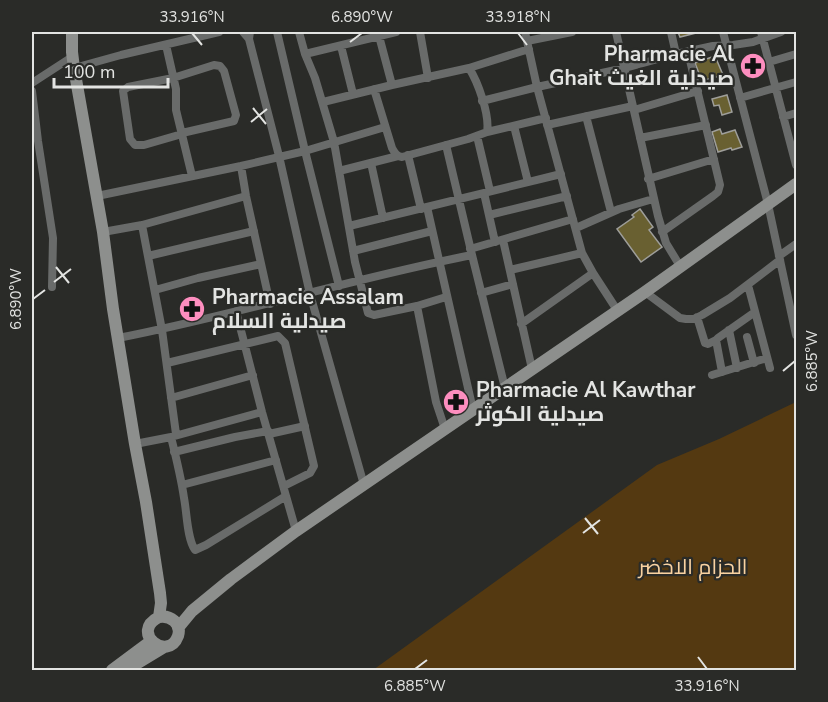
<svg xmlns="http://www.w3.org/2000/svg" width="828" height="702" viewBox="0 0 828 702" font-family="'Nunito Sans',Cairo,sans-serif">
	<rect width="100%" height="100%" fill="#2a2b28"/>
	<path fill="#543911" d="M796 402V670H373L657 465 719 439Z"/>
	<path fill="#696031" stroke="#9e9e9a" stroke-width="1.5" d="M678 32H700L680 37Z
		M715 56 723 75 716 77 714 73 710 74 711 78 702 81 695 63Z
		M727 95 732 112 722 115 719 105 714 106 712 99Z
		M720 129 722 134 735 130 742 147 732 150 731 148 718 152 712 132Z
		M640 209 653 227 649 230 662 247 641 262 617 229 634 217 632 215Z"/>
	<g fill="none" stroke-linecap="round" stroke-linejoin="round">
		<path stroke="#696b6a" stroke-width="8" d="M243 32 249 39 250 32
			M277 32 305 151 339 286
			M299 32 305 54 315 78 334 142 355 262 368 313 374 315 417 306 446 297
			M420 32 428 78
			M525 32 537 87 582 253 593 273 617 310
			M616 32 658 216 666 243 680 266
			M671 32 676 54
			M723 32 768 204 796 335
			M761 32 796 165
			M379 36 392 85
			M249 39 279 156 310 294 364 485
			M527 41 572 32
			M166 45 176 89V110L192 176
			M341 46 353 94
			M305 54 396 32
			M769 62 796 54
			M74 68 121 55 219 32
			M469 68 529 49
			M32 83 72 57
			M32 91 38 141 53 238 52 287
			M740 98 796 82
			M482 101 537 87 625 68 676 54 713 46 733 45 753 42 781 32
			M323 102 392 85 469 68C478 82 490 115 487 132L468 139 402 157C396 156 395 153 392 148L374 89
			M634 110 698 91
			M586 116 611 212
			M783 117 796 113
			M547 125 633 106
			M514 126 528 182
			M487 132 546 118
			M182 133 234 121 236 115 224 71 220 66 214 65 173 78 128 87 123 91 130 139 135 145H144L182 134
			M477 136 490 191
			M640 138 706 125
			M446 145 472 255 505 388
			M408 155 421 209
			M371 163 383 218
			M241 166 246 196 270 304
			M339 171 398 156
			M648 179 714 159
			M484 193 495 242
			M97 196 241 166 305 151 385 127
			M427 207 473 410
			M489 215 567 196
			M142 225 162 330 176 434
			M349 226 561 174
			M576 228 619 209 653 199
			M103 232 142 225 246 196
			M662 232 713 196 718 192 720 185 688 52
			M503 240 532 369
			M470 249 573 219
			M353 251 432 231
			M148 256 254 231
			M779 256 796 244
			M510 270 582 253
			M748 285 770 368
			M155 290 198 278 261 264
			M645 292 680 318 686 319H694L702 315 730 298 780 260
			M481 293 513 284
			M417 306 436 402 445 429
			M236 311 262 412 296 531
			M697 317 705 343 708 344 716 340
			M521 324 593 273
			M729 330 737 368
			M747 337 754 363
			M118 338C237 315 353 278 472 255
			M167 363 278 336 285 343 314 466 310 473 284 486
			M722 372 716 340 718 338 755 312
			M712 375 767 358
			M171 398 253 375
			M269 434 305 426
			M171 437C176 457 181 477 184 498 187 513 187 539 195 550L206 545 286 496
			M135 444 171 437 262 412
			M174 452 235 437 268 431
			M182 485 276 460"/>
		<path stroke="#8d8f8d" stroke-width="12" d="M72 32V52L74 68 103 232 113 309 135 444 146 502 160 593 161 603 159 617C129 632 168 663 178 636 182 623 170 615 159 617
			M178 628 192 611 231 579 296 531 645 292 796 184
			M112 670 151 641
			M126 670 164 647"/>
	</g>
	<path fill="none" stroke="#e3e4e2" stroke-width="2" d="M192 33 202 45M518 33 527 45M350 42 362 33M253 108 266 124M251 122 267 109M56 267 69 283M54 282 71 269M33 299 45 290M783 371 795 361M585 518 598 534M583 533 600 520M698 657 707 669M415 669 427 660"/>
	<defs>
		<g id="pharmacy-disc" transform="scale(1.35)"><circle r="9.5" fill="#fd8ebf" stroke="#2a2b28"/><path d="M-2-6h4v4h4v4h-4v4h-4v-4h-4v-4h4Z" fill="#111"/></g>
	</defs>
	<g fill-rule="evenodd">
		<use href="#pharmacy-disc" x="753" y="66"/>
		<use href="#pharmacy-disc" x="192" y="309"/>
		<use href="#pharmacy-disc" x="456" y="402"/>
	</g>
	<g text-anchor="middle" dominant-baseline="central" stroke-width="4.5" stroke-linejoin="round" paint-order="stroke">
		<g font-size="21" font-weight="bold" fill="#e3e4e2" stroke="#2a2b28" text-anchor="start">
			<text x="734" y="54" text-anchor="end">Pharmacie Al<tspan x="734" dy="24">Ghait صيدلية الغيث</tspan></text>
			<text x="212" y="297">Pharmacie Assalam<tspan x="212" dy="24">صيدلية السلام</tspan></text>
			<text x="476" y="390">Pharmacie Al Kawthar<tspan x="476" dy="24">صيدلية الكوثر</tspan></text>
		</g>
		<g font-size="21" fill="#f9d2a1" stroke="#2a2b28">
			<text x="693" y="567">الحزام الاخضر</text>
		</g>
	</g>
	<rect width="828" height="702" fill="none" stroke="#2a2b28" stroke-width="66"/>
	<path d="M54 78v9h114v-9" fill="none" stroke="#e3e4e2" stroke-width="3"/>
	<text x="63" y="78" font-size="18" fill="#e3e4e2" stroke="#2a2b28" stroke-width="4.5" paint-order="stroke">100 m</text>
	<rect x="33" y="33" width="762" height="636" fill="none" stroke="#e3e4e2" stroke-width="2"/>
	<g font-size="15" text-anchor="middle" fill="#e3e4e2">
		<text x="192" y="22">33.916°N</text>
		<text x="362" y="22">6.890°W</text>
		<text x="518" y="22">33.918°N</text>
		<text transform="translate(16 299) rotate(-90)" y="5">6.890°W</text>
		<text transform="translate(812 361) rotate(-90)" y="5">6.885°W</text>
		<text x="415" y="691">6.885°W</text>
		<text x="707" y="691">33.916°N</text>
	</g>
</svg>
